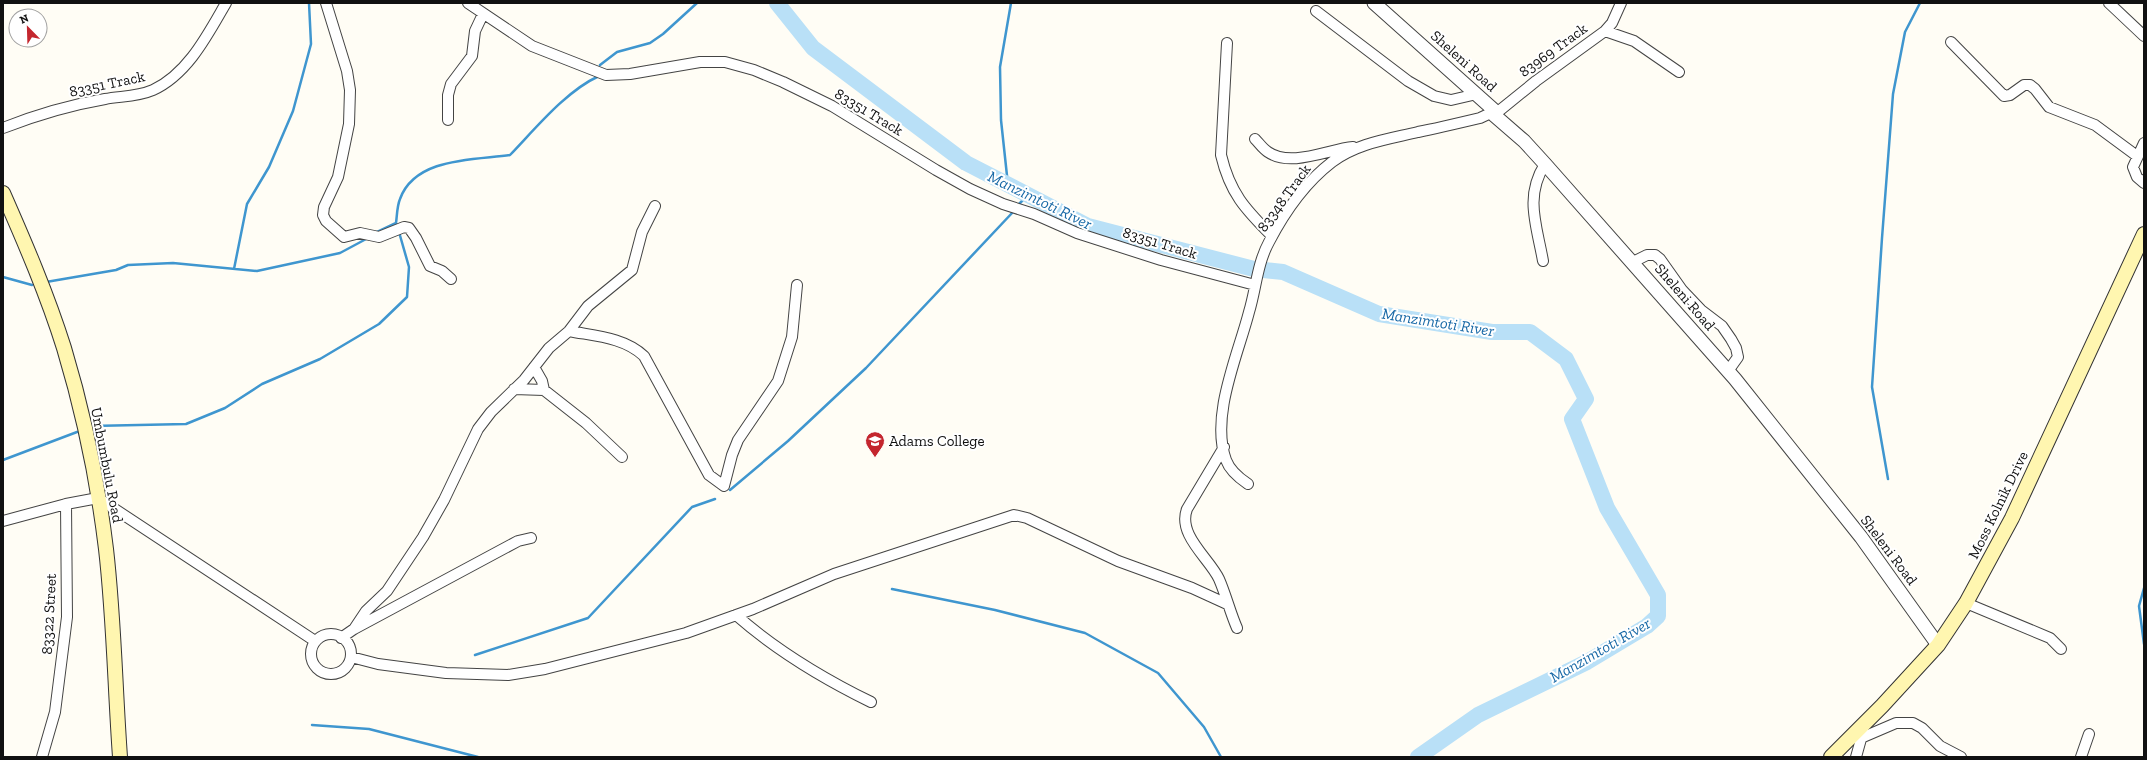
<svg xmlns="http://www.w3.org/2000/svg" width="2147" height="760" viewBox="0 0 2147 760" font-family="'Zilla Slab',serif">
	<rect width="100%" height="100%" fill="#fffdf5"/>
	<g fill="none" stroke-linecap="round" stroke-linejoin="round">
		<path stroke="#3f96cf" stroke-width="2.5" d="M600 65 617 52 650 43 663 34 697 3
			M1008 185 1001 120 1000 67 1011 3
			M1017 206 1028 195
			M375 233 396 223C397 216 397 206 400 199 415 157 475 160 510 155 536 128 566 91 599 76
			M234 269 247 204 269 167 293 111 311 44 309 3
			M3 277 32 285
			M46 282 116 270 128 265 173 263 257 271 340 253 368 238
			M91 426 186 424 225 408 262 384 320 359 379 324 407 297 409 267 399 232
			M3 460 77 432
			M1888 479 1872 387 1882 238 1893 94 1905 32 1920 3
			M730 490 788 441 866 368 1013 212
			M2144 588 2139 606 2144 644
			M892 589 995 610 1085 633 1158 673 1204 727 1221 757
			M475 655 588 618 692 507 715 499
			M312 725 369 729 478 757"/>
		<path stroke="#b9e0f7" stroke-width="16" d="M777 3 813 48 966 163 1088 226 1254 269 1283 272 1379 314 1492 332H1530L1566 359 1586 399 1572 419 1607 508 1658 595V616L1647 626 1587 662 1478 715 1418 757"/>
		<g stroke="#444" stroke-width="12">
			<path id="minor" d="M326 3 347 71 350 90 349 124 338 177 324 207 323 215 326 221 344 237 360 233 379 237 404 227 409 228 416 238 430 266 442 271 451 279
				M468 3 532 46 606 75 630 74 700 62H725L754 70 783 82 832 106 936 170 970 189 1003 204 1034 214 1077 233 1161 260 1255 285
				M2109 3 2144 36
				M1316 11 1408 81 1434 96 1451 100 1477 94
				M1605 31 1634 41 1679 72
				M1951 42 2004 96 2010 95 2024 85H2030L2035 89 2049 107 2095 125 2137 156
				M1227 43 1221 155C1230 193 1245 209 1272 236
				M1494 115 1536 81 1605 31 1612 23 1621 3
				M448 120V95L451 84 472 56 475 31 483 14
				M3 128C36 115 70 105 105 99 121 96 137 97 153 90 188 74 208 34 226 3
				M1255 139C1259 143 1263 149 1268 152 1291 168 1329 149 1353 147
				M2144 143 2133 167 2137 177 2144 183
				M1543 261C1537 226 1524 197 1545 164
				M1633 262 1647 255H1655L1660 259 1682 290 1701 310 1722 326 1731 339 1736 348 1738 357 1728 371
				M569 331C594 336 624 337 644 356L709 475 724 486 732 455 738 440 778 381 792 337 797 285
				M534 367 542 381 544 390
				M514 389 544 390 586 423 622 457
				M1224 447 1187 509C1177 535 1210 559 1219 579 1226 595 1230 612 1237 628
				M1248 484C1239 478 1230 471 1226 460 1210 416 1238 355 1249 312 1256 289 1257 264 1269 242 1284 213 1306 182 1332 162 1357 143 1389 139 1418 132 1438 128 1459 123 1480 118L1495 111
				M3 521 66 504
				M1966 603 2050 638 2061 649
				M736 615C777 651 822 678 871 702
				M354 629 518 541 531 538
				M311 654a20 20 0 1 1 40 0a20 20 0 1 1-40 0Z
				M341 638 354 629 366 611 387 591 423 537 444 500 478 429 491 412 524 380 549 348 569 331 588 306 632 270 642 232 655 206
				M351 657 378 664 446 673 508 675 545 669 686 633 753 609 834 574 1014 515 1027 518 1118 561 1192 588 1227 604
				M1861 738 1896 723H1913L1922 728 1940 746 1961 757
				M42 757 55 712 67 617 66 504 98 498 315 641
				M1856 757 1863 732
				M2081 757 2089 734"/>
		</g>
		<g stroke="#444" stroke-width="15">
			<path id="tertiary" d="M1374 3 1495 111 1494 115 1524 141 1545 164 1735 379 1861 537 1938 645"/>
		</g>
		<g stroke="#333" stroke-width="16">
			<path id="secondary" d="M3 193C25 243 47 294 64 348 83 411 98 483 106 549 114 618 115 688 120 757
				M1831 757 1882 706 1938 645 1966 603 2012 518 2144 234"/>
		</g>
		<use href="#minor" stroke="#fff" stroke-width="10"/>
		<use href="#tertiary" stroke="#fff" stroke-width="13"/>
		<use href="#secondary" stroke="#fff6b0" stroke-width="14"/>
	</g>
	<defs>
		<g id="school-pin" transform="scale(1)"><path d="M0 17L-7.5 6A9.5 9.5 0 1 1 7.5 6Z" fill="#c4262e" stroke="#fff"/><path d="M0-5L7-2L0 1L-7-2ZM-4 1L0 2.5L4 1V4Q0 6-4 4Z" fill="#fff"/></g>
	</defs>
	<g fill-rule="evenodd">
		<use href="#school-pin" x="875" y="441"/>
	</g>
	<g text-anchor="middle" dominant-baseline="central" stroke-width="4" stroke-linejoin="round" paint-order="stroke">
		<g font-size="15" fill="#111" stroke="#fff">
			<text transform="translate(1553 50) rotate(-36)">83969 Track</text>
			<text transform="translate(1464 61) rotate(42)">Sheleni Road</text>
			<text transform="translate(107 84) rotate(-12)">83351 Track</text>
			<text transform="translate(869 112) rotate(31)">83351 Track</text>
			<text transform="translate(1284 198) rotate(-54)">83348 Track</text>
			<text transform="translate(1160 243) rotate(17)">83351 Track</text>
			<text transform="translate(1685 297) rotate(49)">Sheleni Road</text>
			<text transform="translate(107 465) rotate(79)">Umbumbulu Road</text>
			<text transform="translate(1998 505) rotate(-64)">Moss Kolnik Drive</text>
			<text transform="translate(1889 550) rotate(53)">Sheleni Road</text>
			<text transform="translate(49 614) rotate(-87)">83322 Street</text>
		</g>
		<g font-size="15" fill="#111" stroke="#fff" text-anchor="start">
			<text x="889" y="441">Adams College</text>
		</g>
		<g font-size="16" font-style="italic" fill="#1768a6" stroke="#fff">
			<text transform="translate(1040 200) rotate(26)">Manzimtoti River</text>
			<text transform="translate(1438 322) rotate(9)">Manzimtoti River</text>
			<text transform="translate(1600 650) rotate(-30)">Manzimtoti River</text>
		</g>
	</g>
	<rect width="2147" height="760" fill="none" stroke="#111111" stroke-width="8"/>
	<g transform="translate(28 28) rotate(337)"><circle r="19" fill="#ffffff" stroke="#a0a0a0"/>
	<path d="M0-3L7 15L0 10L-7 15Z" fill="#c4262e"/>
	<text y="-6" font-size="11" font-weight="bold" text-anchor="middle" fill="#111111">N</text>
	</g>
</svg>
